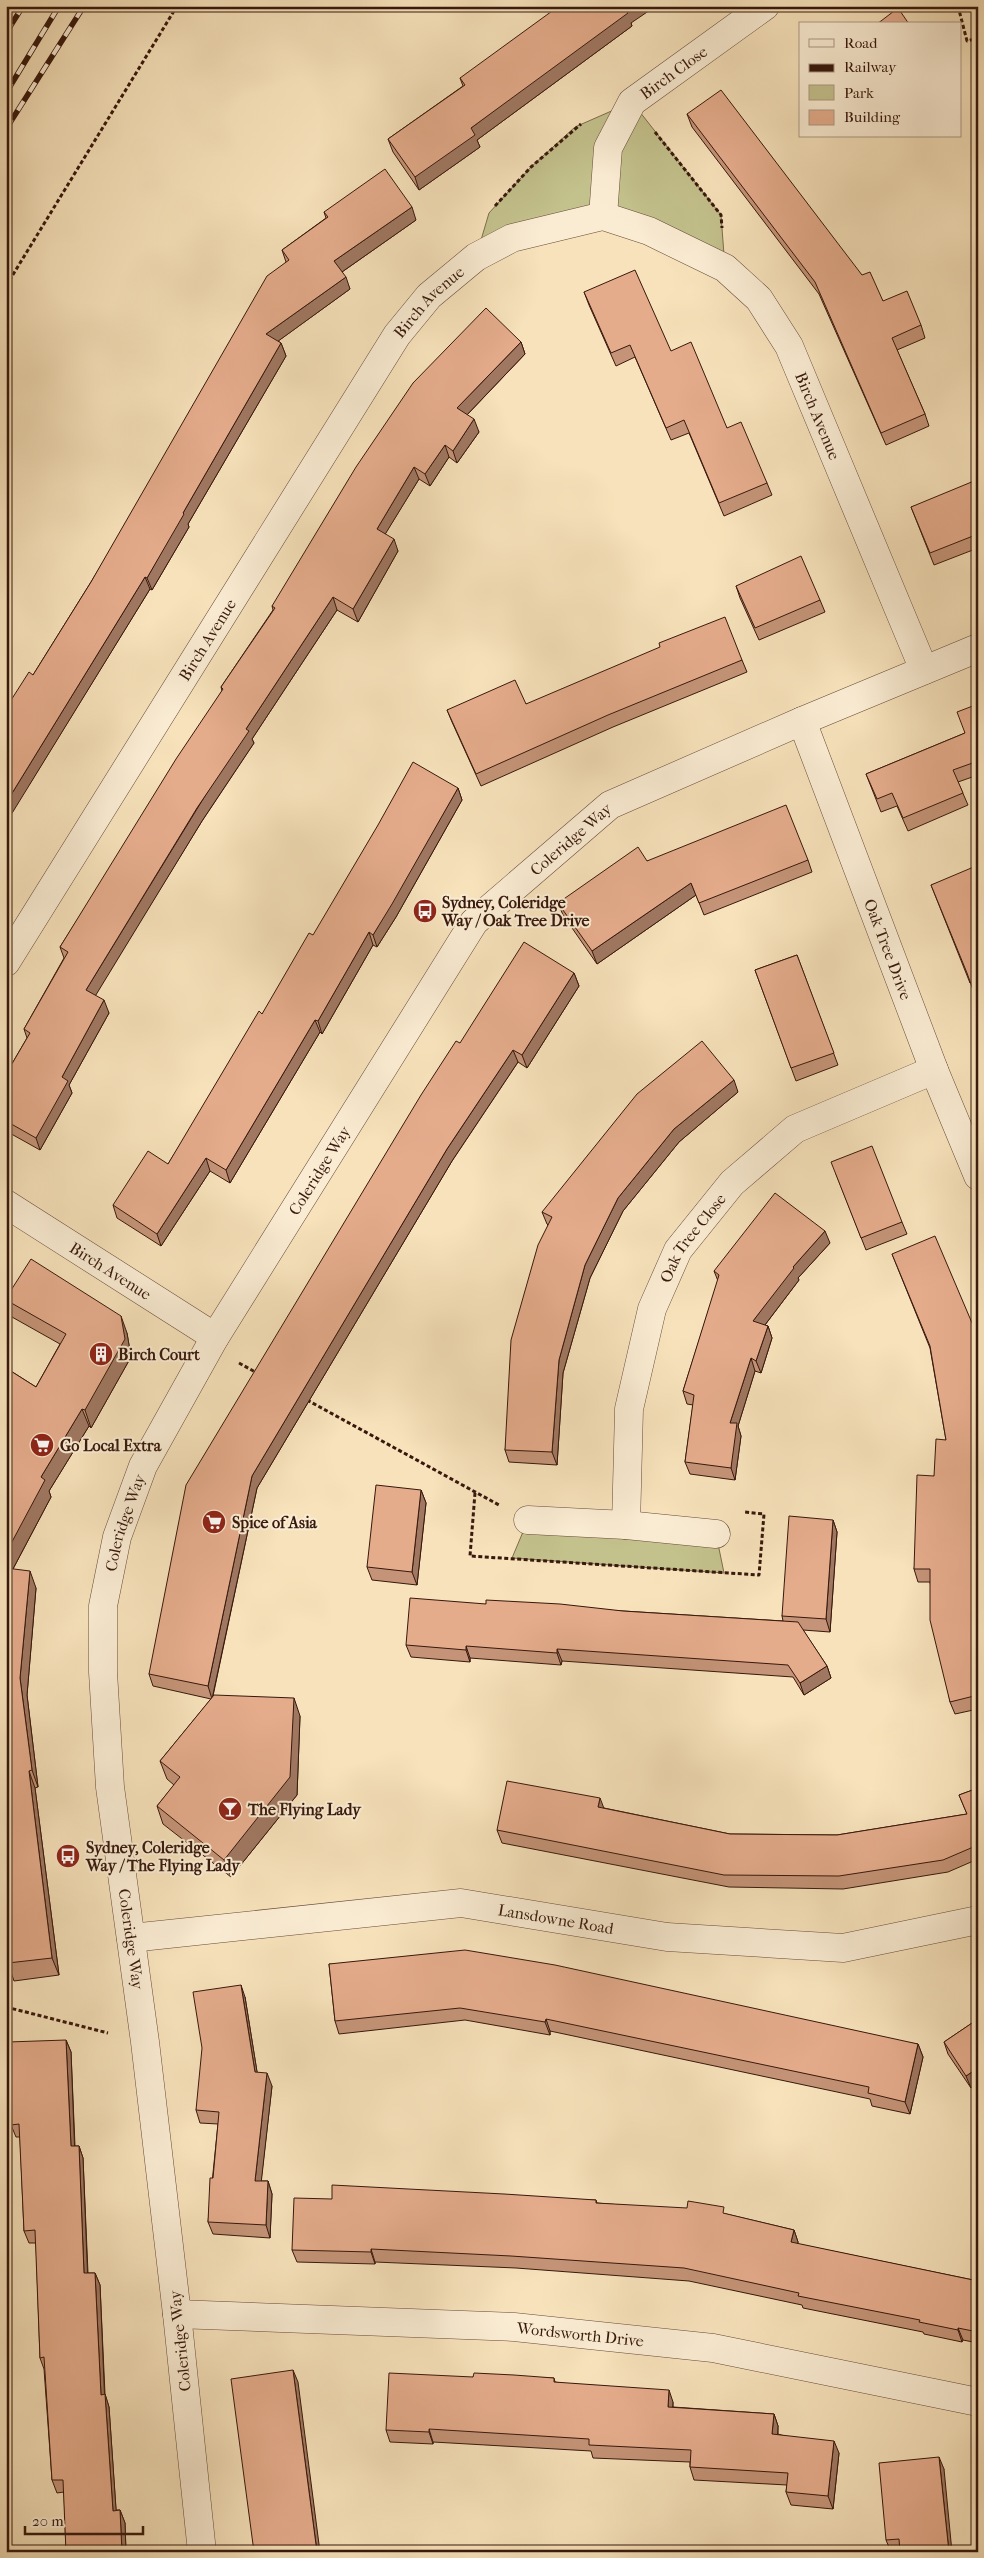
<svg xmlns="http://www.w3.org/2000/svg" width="984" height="2558" viewBox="0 0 984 2558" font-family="'IM FELL French Canon',serif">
	<rect width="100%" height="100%" fill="#f7e2bb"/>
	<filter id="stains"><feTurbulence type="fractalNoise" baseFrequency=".004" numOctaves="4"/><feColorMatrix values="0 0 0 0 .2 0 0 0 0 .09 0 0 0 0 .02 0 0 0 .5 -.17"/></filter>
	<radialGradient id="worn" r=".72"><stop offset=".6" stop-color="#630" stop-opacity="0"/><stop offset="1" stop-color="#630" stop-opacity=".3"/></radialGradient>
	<path fill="#c3c18c" stroke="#7d6c4c" d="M632 102 721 215 725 268 603 216 476 257 489 213 531 167 575 127Z
		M528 1520 716 1534 724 1573 512 1558Z"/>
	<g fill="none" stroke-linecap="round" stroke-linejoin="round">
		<g stroke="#674a38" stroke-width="29">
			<g id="minor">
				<path id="s1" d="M603 216 608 148 632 102 765 6"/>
				<path id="s2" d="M802 721 934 1070 978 1176"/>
				<path id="s3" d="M6 962 397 335 429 296 476 257 512 238 603 216 649 231 725 268 759 299 789 346 924 670"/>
				<path id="s4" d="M6 1204 215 1337"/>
				<path d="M528 1520 626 1525 716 1534"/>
				<path id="s5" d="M626 1525 629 1409 652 1309 678 1250 732 1183 795 1129 934 1070"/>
				<path id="s6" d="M131 1938 461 1903 667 1937 843 1948 978 1920"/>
				<path id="s7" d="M177 2314 514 2327 713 2348 978 2402"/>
				<path id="s8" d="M202 2552 177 2314 145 2042 110 1787 103 1672V1606L117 1537 143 1466 215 1337 474 922 610 805 802 721 978 648"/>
			</g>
		</g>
		<path stroke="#37180c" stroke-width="3" stroke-dasharray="4 2.5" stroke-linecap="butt" d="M958 6 967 41 978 38
			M655 132 721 215 722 228
			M495 206 531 167 581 124
			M6 286 177 6
			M239 1363 257 1373
			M307 1400 499 1505
			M475 1493 470 1556 759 1575 764 1514 744 1512
			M6 2007 108 2033"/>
		<use href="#minor" stroke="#faecd3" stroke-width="28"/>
		<g stroke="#37180c" stroke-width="5.5">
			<path id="rail" d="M6 33 23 6
				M6 93 59 6
				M6 129 84 6"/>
		</g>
		<use href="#rail" stroke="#faecd3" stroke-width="4" stroke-dasharray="11" stroke-linecap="butt"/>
	</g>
	<path fill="#c59478" stroke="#37180c" d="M631 23 632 26 477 140 480 147 419 190 393 152 388 139 463 86 460 78Z
		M687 114 862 275 883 301 921 325 925 338 897 350 925 414 929 426 886 445 819 294 692 127Z
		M324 212 416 220 342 272 350 289 278 341 281 343 286 356 188 524 189 527 152 590 150 589 29 785 33 675 91 582 286 262 282 250 326 218Z
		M584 292 671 351 767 483 772 495 724 516 689 433 671 440 635 357 616 366 589 305Z
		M521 342 525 354 467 415 479 432 457 463 449 457 430 486 419 479 385 534 398 551 358 622 337 610 252 739 254 743 202 821 95 995 109 1013 69 1085 72 1093 40 1150 6 1131V1074L27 1038 24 1029 64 958 60 947 222 691 221 687 273 610 272 606Z
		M977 488 978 548 934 565 911 507Z
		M736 586 820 600 825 612 759 640 740 598Z
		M742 660 747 672 613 727 481 786 452 722 447 710 526 704Z
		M978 704V775L958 782 968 805 908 831 897 806 881 812 866 774 965 733Z
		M458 788 462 800 396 917 377 947 373 945 322 1034 320 1032 230 1183 210 1171 161 1246 117 1218 113 1205 168 1164 262 1014Z
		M808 860 812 872 704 915 696 895 597 964 563 915 558 903 647 861Z
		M978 870 970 983 931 885Z
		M797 955 838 1065 796 1081 755 970Z
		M574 973 579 986 527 1068 518 1062 452 1161 257 1488 213 1696 300 1716 297 1795 231 1877 163 1824 157 1806 174 1785 167 1779 160 1761 211 1699 153 1686 149 1674 460 1043Z
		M738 1092 679 1142 623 1211 590 1278 563 1373 557 1465 509 1462 505 1450 548 1225 547 1224 542 1212Z
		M836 1174 902 1222 907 1234 866 1250Z
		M830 1243 798 1278 799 1280 765 1325 768 1326 772 1338 761 1373 755 1371 738 1426 741 1436 735 1480 690 1474 685 1462 693 1405 687 1404 683 1391 718 1281 714 1271Z
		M892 1254 978 1337V1709L955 1714 950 1702 930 1582H918L914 1569 934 1476 946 1440 930 1348Z
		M6 1298 127 1333 131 1357 91 1428 89 1426 49 1491 51 1497 13 1569 36 1588 27 1695 38 1787 35 1788 59 1975 14 1981 8 1963 6 1368 36 1387 60 1344 12 1317 6 1301Z
		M421 1490 426 1503 417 1585 372 1580 367 1567Z
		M833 1520 837 1532 830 1632 803 1630 827 1666 831 1678 804 1695 793 1677 562 1661 561 1665 470 1658V1662L411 1657 406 1645 486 1604 623 1611 783 1621 782 1616Z
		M978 1788V1859L948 1872 843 1889 729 1887 502 1843 497 1830 604 1808 730 1834 837 1835 967 1814 959 1795Z
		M329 1964 918 2044 923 2057 910 2114 872 2106 870 2099 550 2031V2035L465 2020 339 2034 335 2021Z
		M245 1997 257 2072 272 2086 261 2181H268L272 2194 270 2238 213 2234 208 2222 218 2124 200 2123 196 2110Z
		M978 2019 971 2088 948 2054 944 2042Z
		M66 2040 71 2052 75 2146H79L83 2158 88 2273H95L100 2285 105 2394 109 2407 116 2510H120L125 2523 126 2552H66L64 2492 57 2493 52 2480 44 2369 40 2358 36 2243H29L24 2231 20 2137H16L11 2125Z
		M332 2199 596 2200 597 2203 726 2214 794 2230 798 2242V2244L978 2281V2343L963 2340 962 2342 924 2334 923 2332 803 2308 802 2305 689 2281 516 2268 375 2262V2264L297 2262 292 2250Z
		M473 2377 554 2378 555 2382 673 2402V2407L774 2414 778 2426V2434L839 2453 833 2509 791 2505 786 2492 787 2485 694 2480 690 2467V2462L593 2458 591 2451 433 2442V2444L390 2442 386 2430Z
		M944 2469 900 2551 891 2552 886 2540Z"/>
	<path fill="#a07862" stroke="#37180c" d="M633 6H656L631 23 632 26 477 140 480 147 419 190 415 177 471 128Z
		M412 207 416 220 339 274 334 261Z
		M346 277 350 289 270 347 266 334Z
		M521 342 525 354 462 420 457 408Z
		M281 343 286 356 188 524 189 527 152 590 147 578 183 513Z
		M474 419 479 432 457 463 453 451Z
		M445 445 449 457 430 486 425 474Z
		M414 467 419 479 381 541 377 529Z
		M394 539 398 551 358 622 353 609Z
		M145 577 150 589 6 823V803Z
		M333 597 337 610 252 739 254 743 202 821 91 1003 86 990 246 729Z
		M458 788 462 800 396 917 377 947 373 935Z
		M691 883 696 895 597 964 592 951Z
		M369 932 373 945 322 1034 318 1021Z
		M574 973 579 986 527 1068 522 1055Z
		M104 1000 109 1013 69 1085 72 1093 40 1150 36 1138 62 1077Z
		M315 1020 320 1032 230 1183 226 1170Z
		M513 1050 518 1062 452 1161 257 1488 212 1699 208 1686 252 1476 447 1149Z
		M734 1080 738 1092 679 1142 623 1211 590 1278 563 1373 557 1465 552 1452 559 1360 585 1265 618 1198 674 1129Z
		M206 1158 210 1171 161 1246 157 1234Z
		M825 1231 830 1243 798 1278 799 1280 758 1334 753 1321 793 1267Z
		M121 1316 127 1333 131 1357 91 1428 85 1410Z
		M768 1326 772 1338 761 1373 756 1361Z
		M751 1358 755 1371 738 1426 741 1436 735 1480 731 1468 730 1423Z
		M82 1409 89 1426 49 1491 51 1497 6 1582V1553L41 1477Z
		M421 1490 426 1503 417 1585 412 1572Z
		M833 1520 837 1532 830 1632 826 1619Z
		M30 1571 36 1588 27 1695 38 1787 32 1770 20 1678Z
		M466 1646 470 1658V1662L466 1650Z
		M557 1649 562 1661 561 1665 557 1653Z
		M827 1666 831 1678 804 1695 800 1683Z
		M294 1698 300 1716 297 1795 231 1877 224 1860Z
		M29 1771 35 1788 59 1975 52 1958Z
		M600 1798 605 1811 598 1807Z
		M241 1985 245 1997 259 2084 255 2072Z
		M546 2019 550 2031V2035L545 2022Z
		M66 2040 71 2052 75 2159 71 2146Z
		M918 2044 923 2057 910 2114 905 2102Z
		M978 2068V2083L971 2088 966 2076Z
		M267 2073 272 2086 260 2193 255 2181Z
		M79 2146 83 2158 88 2286 84 2273Z
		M268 2181 272 2194 270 2238 266 2225Z
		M794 2230 798 2242 795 2254 791 2242Z
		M371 2249 375 2262V2264L371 2252Z
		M95 2273 100 2285 105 2407 101 2395Z
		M958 2328 963 2340 962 2342 958 2330Z
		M293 2370 298 2382 320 2552H317Z
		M669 2390 673 2402 672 2419 668 2407Z
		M105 2394 109 2407 117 2523 113 2511Z
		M774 2414 778 2426 777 2446 772 2434Z
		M429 2429 433 2442V2444L429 2432Z
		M834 2441 839 2453 833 2509 828 2496Z
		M939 2457 944 2469 952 2552H949Z
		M120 2510 125 2523 126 2552H122Z"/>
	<path fill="#e5ac8c" stroke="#37180c" d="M559 6H633L626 11 628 13 471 128 475 135 415 177 388 139 465 85 460 78Z
		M898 8 909 24H877Z
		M721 90 862 275 870 272 883 301 907 291 921 325 892 338 925 414 881 433 815 282 687 114Z
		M385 169 412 207 334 261 346 277 266 334 281 343 183 513 184 514 147 578 145 577 6 803V708L29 672 33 675 91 582 267 276 289 260 282 250 328 217 324 212Z
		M635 270 671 351 691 342 727 428 741 422 767 483 719 503 684 420 666 428 630 345 611 353 584 292Z
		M486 308 521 342 457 408 474 419 453 451 445 445 425 474 414 467 377 529 394 539 353 609 333 597 246 729 249 731 197 808 86 990 104 1000 62 1077 68 1081 36 1138 6 1121V1074L30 1033 24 1029 68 952 60 947 176 759 223 689 221 687 275 608 272 606 356 467 413 383Z
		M974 481 978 488V534L930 553 911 507Z
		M801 556 820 600 755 628 736 586Z
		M725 617 742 660 608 715 476 774 447 710 515 680 526 704 660 647 659 643Z
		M978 704V761L953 770 963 793 903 818 892 793 877 799 866 774 965 733 957 712Z
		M413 762 458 788 392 904 373 935 369 932 318 1021 315 1020 226 1170 206 1158 157 1234 113 1205 148 1151 168 1164 259 1011 262 1014 309 933 313 935 378 825Z
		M786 805 808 860 699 903 691 883 592 951 558 903 638 847 647 861Z
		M976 866 978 870V1004L967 973 931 885Z
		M524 942 574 973 522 1055 513 1050 447 1149 252 1476 208 1686 149 1674 186 1485 421 1095 456 1041 460 1043Z
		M797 955 834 1053 791 1068 755 970Z
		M702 1041 734 1080 674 1129 618 1198 585 1265 559 1360 552 1452 505 1450 511 1340 538 1245 552 1217 542 1212 637 1094Z
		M872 1146 902 1222 861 1238 831 1162Z
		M775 1193 825 1231 793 1267 794 1268 753 1321 768 1326 756 1361 751 1358 730 1423H737L731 1468 685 1462 694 1395 683 1391 719 1275 714 1271Z
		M935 1236 978 1337V1695L950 1702 930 1620V1569H914L917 1475 934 1476 936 1439 946 1440 930 1346 892 1254Z
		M31 1259 121 1316 125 1339 85 1410 82 1409 41 1477 45 1480 6 1553V1368L36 1387 66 1334 6 1300V1298Z
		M376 1485 421 1490 412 1572 367 1567Z
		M789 1516 833 1520 826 1619 782 1616Z
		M6 1568 30 1571 20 1678 32 1770 29 1771 52 1958 8 1963 6 1951Z
		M410 1598 486 1604V1600L560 1604 623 1611 798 1622 827 1666 800 1683 788 1665 557 1649V1653L466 1646V1650L406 1645Z
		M214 1695 294 1698 290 1777 224 1860 157 1806 180 1777 160 1761Z
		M507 1781 600 1798 598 1807 730 1834 837 1835 967 1814 959 1795 978 1788V1845L943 1860 839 1876 724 1875 497 1830Z
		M465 1950 555 1965 918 2044 905 2102 868 2093 869 2087 546 2019 545 2022 460 2008 335 2021 329 1964Z
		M241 1985 255 2072 267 2073 255 2181H268L266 2225 208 2222 210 2178H213L219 2112 196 2110 202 2048 193 1992Z
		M978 2019V2068L966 2076 944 2042Z
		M66 2040 71 2146H79L84 2273H95L101 2395 105 2394 113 2511 120 2510 122 2552H66L63 2480H52L44 2357 40 2358 35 2230 24 2231 19 2124 11 2125 8 2042Z
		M332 2185 504 2194 596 2200V2203L687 2208 688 2201 724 2207 723 2213 794 2230 791 2242 978 2281V2332L958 2328V2330L919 2322 920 2320 798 2296 799 2293 684 2268 511 2256 371 2249V2252L292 2250 294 2198 332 2199Z
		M293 2370 317 2552H254L231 2379Z
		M389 2373 473 2377 474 2373 514 2375 554 2378V2382L669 2390 668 2407 774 2414 772 2434 834 2441 828 2496 786 2492 788 2473 690 2467 691 2450 589 2445V2439L429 2429V2432L386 2430Z
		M939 2457 949 2552H900L899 2539 886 2540 879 2463Z"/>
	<defs>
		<g id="bus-disc" transform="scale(1.25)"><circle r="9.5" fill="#8f2418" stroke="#faecd3"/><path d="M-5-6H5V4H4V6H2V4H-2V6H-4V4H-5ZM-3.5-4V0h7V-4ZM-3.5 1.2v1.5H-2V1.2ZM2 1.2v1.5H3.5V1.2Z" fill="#fff"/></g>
		<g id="building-disc" transform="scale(1.25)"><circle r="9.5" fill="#8f2418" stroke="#faecd3"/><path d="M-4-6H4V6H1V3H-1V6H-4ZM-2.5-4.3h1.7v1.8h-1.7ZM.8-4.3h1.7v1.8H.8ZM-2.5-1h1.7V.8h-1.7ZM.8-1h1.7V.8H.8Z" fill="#fff"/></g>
		<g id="supermarket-disc" transform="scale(1.25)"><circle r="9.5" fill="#8f2418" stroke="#faecd3"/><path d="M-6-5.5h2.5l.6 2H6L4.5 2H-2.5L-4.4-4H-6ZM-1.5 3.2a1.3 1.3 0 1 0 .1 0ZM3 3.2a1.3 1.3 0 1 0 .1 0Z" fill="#fff"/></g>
		<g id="bar-disc" transform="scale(1.25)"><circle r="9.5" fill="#8f2418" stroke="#faecd3"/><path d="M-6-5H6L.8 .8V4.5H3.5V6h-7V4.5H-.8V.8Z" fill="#fff"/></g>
	</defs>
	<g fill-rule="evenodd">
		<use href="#bus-disc" x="425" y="911"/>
		<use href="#building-disc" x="101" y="1354"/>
		<use href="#supermarket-disc" x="42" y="1445"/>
		<use href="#supermarket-disc" x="214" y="1522"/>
		<use href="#bar-disc" x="230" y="1809"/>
		<use href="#bus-disc" x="68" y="1856"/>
	</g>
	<g text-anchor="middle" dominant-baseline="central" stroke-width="4" stroke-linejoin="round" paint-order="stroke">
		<g font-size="16" fill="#37180c" stroke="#faecd3">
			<text stroke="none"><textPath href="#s1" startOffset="171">Birch Close</textPath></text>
			<text stroke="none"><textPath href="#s3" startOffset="785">Birch Avenue</textPath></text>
			<text stroke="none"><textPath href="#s3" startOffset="1295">Birch Avenue</textPath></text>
			<text stroke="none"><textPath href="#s3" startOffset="380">Birch Avenue</textPath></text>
			<text stroke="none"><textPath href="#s8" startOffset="1862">Coleridge Way</textPath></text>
			<text stroke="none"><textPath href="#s2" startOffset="244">Oak Tree Drive</textPath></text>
			<text stroke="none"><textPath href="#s8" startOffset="1442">Coleridge Way</textPath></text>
			<text stroke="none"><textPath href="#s5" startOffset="301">Oak Tree Close</textPath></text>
			<text stroke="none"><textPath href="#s4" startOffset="124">Birch Avenue</textPath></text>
			<text stroke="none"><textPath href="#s8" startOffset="1038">Coleridge Way</textPath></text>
			<text stroke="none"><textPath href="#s6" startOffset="428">Lansdowne Road</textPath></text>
			<text transform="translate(131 1939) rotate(82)">Coleridge Way</text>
			<text stroke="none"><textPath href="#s7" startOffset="404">Wordsworth Drive</textPath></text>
			<text transform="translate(180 2341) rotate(-96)">Coleridge Way</text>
		</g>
		<g font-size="16" font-weight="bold" fill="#37180c" stroke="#faecd3" text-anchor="start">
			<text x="442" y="902">Sydney, Coleridge<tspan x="442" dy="18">Way / Oak Tree Drive</tspan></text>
			<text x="118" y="1354">Birch Court</text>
			<text x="60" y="1445">Go Local Extra</text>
			<text x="232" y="1522">Spice of Asia</text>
			<text x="248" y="1809">The Flying Lady</text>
			<text x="86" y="1847">Sydney, Coleridge<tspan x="86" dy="18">Way / The Flying Lady</tspan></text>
		</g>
	</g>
	<rect width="984" height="2558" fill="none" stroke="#f7e2bb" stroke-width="25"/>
	<rect x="8" y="8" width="969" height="2543" fill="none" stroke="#37180c" stroke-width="2.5"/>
	<rect x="12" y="12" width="959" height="2533" fill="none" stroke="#37180c"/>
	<rect x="799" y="22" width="162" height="115" fill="#faecd3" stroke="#ac9783"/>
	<rect x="809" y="39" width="25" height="8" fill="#faecd3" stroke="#ac9783"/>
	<text x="844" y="48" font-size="15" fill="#37180c">Road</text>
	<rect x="809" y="64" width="25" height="8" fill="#37180c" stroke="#ac9783"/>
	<text x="844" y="72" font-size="15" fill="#37180c">Railway</text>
	<rect x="809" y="85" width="25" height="15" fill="#c3c18c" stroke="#ac9783"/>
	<text x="844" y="98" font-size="15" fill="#37180c">Park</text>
	<rect x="809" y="110" width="25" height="15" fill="#e5ac8c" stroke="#ac9783"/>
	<text x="844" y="122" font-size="15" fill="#37180c">Building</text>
	<path d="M25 2526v8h118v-8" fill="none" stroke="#37180c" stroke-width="2.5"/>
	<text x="32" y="2526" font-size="15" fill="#37180c" stroke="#faecd3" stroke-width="4" paint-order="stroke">20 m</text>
	<rect width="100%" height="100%" filter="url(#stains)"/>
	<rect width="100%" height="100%" fill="url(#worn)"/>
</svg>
